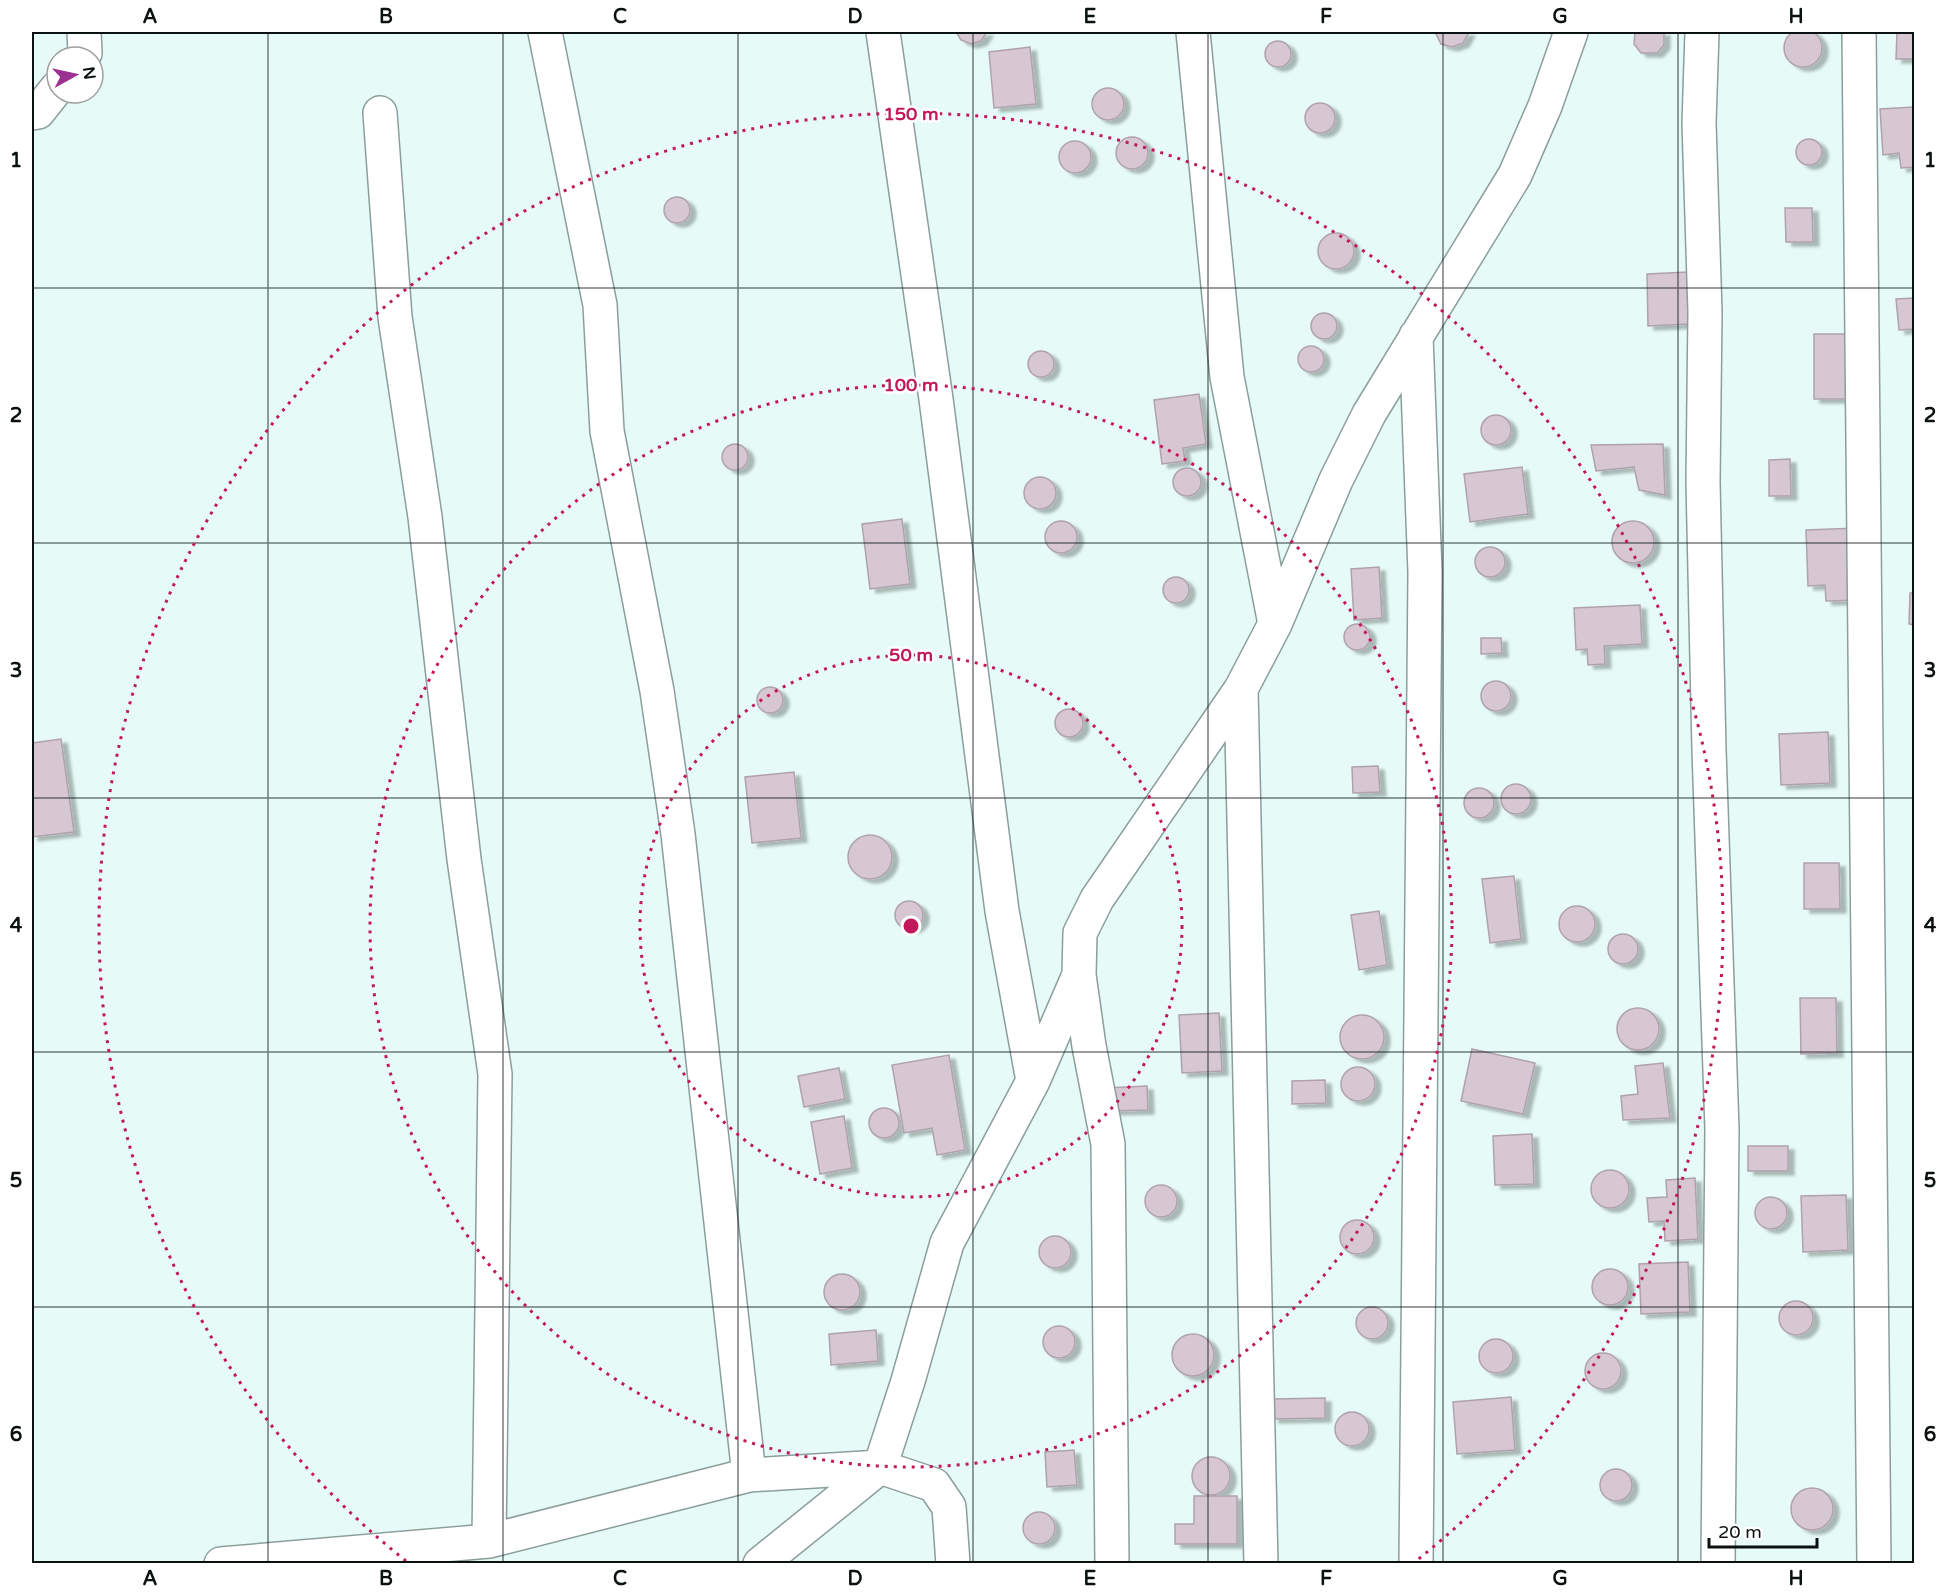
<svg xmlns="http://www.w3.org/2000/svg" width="1946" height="1595" viewBox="0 0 1946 1595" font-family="'Varela Round',sans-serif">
	<defs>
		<filter id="shadow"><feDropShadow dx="6" dy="4" stdDeviation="1.5" flood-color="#0004"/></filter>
	</defs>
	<rect width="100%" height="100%" fill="#e6fbf7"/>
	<path fill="#d6c7d3" stroke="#b0a2ad" stroke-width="1.5" filter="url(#shadow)" d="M1784 48a19 19 0 1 1 38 0a19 19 0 1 1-38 0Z
		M956 32H987L981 41 971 44 961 40Z
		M1435 32H1469L1463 43 1452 47 1441 44Z
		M1635 32H1664V45L1657 53H1641L1634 44Z
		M1897 32H1914V59H1896Z
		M1265 54a13 13 0 1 1 26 0a13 13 0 1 1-26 0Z
		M1030 47 1036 104 994 108 989 52Z
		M1092 104a16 16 0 1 1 32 0a16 16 0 1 1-32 0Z
		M1305 118a15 15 0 1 1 30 0a15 15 0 1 1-30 0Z
		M1914 107V167L1901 168 1899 153 1883 155 1880 109Z
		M1116 153a16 16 0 1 1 32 0a16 16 0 1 1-32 0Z
		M1796 152a13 13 0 1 1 26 0a13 13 0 1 1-26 0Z
		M1059 157a16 16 0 1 1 32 0a16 16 0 1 1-32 0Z
		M664 210a13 13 0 1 1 26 0a13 13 0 1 1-26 0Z
		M1785 208H1812L1813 242H1786Z
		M1318 251a18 18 0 1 1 36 0a18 18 0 1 1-36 0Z
		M1688 272 1690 324 1648 326 1647 274Z
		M1914 298V329L1899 330 1896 299Z
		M1311 326a13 13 0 1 1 26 0a13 13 0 1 1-26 0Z
		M1814 334H1856L1857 399H1814Z
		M1298 359a13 13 0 1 1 26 0a13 13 0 1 1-26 0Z
		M1028 364a13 13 0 1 1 26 0a13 13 0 1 1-26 0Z
		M1199 394 1206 444 1183 448 1185 461 1162 464 1154 400Z
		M1481 430a15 15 0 1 1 30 0a15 15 0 1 1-30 0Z
		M722 457a13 13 0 1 1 26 0a13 13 0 1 1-26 0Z
		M1663 444 1665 495 1639 490 1634 467 1596 471 1591 445Z
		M1790 459 1791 496H1769V460Z
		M1522 467 1528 514 1470 522 1464 474Z
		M1173 482a14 14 0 1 1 28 0a14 14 0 1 1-28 0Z
		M1024 493a16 16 0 1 1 32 0a16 16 0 1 1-32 0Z
		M902 519 910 584 870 589 862 524Z
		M1612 542a21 21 0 1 1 42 0a21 21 0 1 1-42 0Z
		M1045 537a16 16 0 1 1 32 0a16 16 0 1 1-32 0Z
		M1857 528 1859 600 1826 601 1825 585 1808 586 1806 530Z
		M1475 562a15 15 0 1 1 30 0a15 15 0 1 1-30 0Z
		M1379 567 1382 618 1354 620 1351 569Z
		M1163 590a13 13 0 1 1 26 0a13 13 0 1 1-26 0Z
		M1910 593H1914V625L1909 624Z
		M1640 605 1642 644 1604 646 1605 664 1588 665 1587 649 1576 650 1574 608Z
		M1344 637a13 13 0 1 1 26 0a13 13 0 1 1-26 0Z
		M1481 638H1501L1502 653 1481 654Z
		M1481 696a15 15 0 1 1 30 0a15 15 0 1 1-30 0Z
		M757 700a13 13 0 1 1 26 0a13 13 0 1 1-26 0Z
		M1055 723a14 14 0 1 1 28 0a14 14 0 1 1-28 0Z
		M1828 732 1830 783 1781 785 1779 734Z
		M61 739 74 832 32 837V743Z
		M1378 766 1380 792 1353 793 1352 767Z
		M794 772 801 838 752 843 745 777Z
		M1501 799a15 15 0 1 1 30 0a15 15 0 1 1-30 0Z
		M1464 803a15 15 0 1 1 30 0a15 15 0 1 1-30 0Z
		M848 857a22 22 0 1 1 44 0a22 22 0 1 1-44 0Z
		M1804 863H1839L1840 909H1804Z
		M1514 876 1521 939 1490 943 1482 879Z
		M895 915a14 14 0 1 1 28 0a14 14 0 1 1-28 0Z
		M1559 924a18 18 0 1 1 36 0a18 18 0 1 1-36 0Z
		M1379 911 1387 965 1359 970 1351 915Z
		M1608 949a15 15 0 1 1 30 0a15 15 0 1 1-30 0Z
		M1800 998H1836L1837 1053 1801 1054Z
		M1617 1029a21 21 0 1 1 42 0a21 21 0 1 1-42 0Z
		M1219 1013 1222 1071 1182 1073 1179 1015Z
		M1340 1037a22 22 0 1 1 44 0a22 22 0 1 1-44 0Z
		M1472 1049 1535 1063 1523 1114 1461 1101Z
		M949 1055 965 1150 937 1155 932 1128 904 1133 892 1065Z
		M1663 1063 1670 1118 1623 1120 1621 1096 1638 1094 1635 1066Z
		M1341 1084a17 17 0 1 1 34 0a17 17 0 1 1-34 0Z
		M839 1068 845 1099 804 1107 798 1076Z
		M1325 1080 1326 1103 1292 1104V1081Z
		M1147 1086 1148 1110 1106 1111 1105 1088Z
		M869 1123a15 15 0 1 1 30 0a15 15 0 1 1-30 0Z
		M844 1116 852 1168 820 1174 811 1122Z
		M1532 1134 1534 1184 1495 1185 1493 1136Z
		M1748 1146H1788V1171H1748Z
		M1591 1189a19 19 0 1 1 38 0a19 19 0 1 1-38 0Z
		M1695 1178 1698 1239 1665 1241 1664 1221 1649 1222 1647 1198 1667 1197 1666 1180Z
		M1145 1201a16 16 0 1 1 32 0a16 16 0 1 1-32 0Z
		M1846 1195 1848 1250 1803 1252 1801 1196Z
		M1755 1213a16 16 0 1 1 32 0a16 16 0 1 1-32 0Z
		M1340 1237a17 17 0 1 1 34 0a17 17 0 1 1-34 0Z
		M1039 1252a16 16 0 1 1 32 0a16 16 0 1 1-32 0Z
		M1688 1262 1690 1312 1641 1314 1639 1264Z
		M1592 1287a18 18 0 1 1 36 0a18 18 0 1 1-36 0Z
		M824 1292a18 18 0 1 1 36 0a18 18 0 1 1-36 0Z
		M1779 1318a17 17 0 1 1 34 0a17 17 0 1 1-34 0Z
		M1356 1323a16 16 0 1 1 32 0a16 16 0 1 1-32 0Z
		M1043 1342a16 16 0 1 1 32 0a16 16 0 1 1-32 0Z
		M876 1330 878 1361 831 1365 829 1334Z
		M1172 1355a21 21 0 1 1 42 0a21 21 0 1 1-42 0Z
		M1479 1356a17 17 0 1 1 34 0a17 17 0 1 1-34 0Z
		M1585 1371a18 18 0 1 1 36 0a18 18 0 1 1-36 0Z
		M1511 1397 1515 1450 1457 1454 1453 1402Z
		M1325 1398V1418L1273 1419 1272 1399Z
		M1335 1429a17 17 0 1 1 34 0a17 17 0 1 1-34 0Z
		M1074 1450 1077 1485 1047 1487 1045 1452Z
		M1192 1476a19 19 0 1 1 38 0a19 19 0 1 1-38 0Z
		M1600 1485a16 16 0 1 1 32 0a16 16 0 1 1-32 0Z
		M1791 1509a21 21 0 1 1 42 0a21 21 0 1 1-42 0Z
		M1194 1496H1237V1544H1175V1524H1194Z
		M1023 1528a16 16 0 1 1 32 0a16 16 0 1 1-32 0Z"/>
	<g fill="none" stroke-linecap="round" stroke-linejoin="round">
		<g stroke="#8b9e9b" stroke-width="36">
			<path id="minor" d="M545 32 600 305 607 431 657 691 678 834 749 1475
				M883 32 936 399 1002 911 1033 1081
				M1193 32 1227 377 1275 624
				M1702 32 1699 123 1705 312 1703 482 1709 750 1722 1129 1718 1564
				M1859 32 1874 1564
				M82 57 85 53 84 32
				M32 113 38 112 57 88
				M380 113 395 317 425 517 464 859 495 1074 489 1541
				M1241 689 1261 1564
				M1079 975 1089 1046 1108 1144 1112 1564
				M221 1564 489 1541 749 1475 880 1467 908 1381 947 1243 1033 1081 1079 975 1080 933 1097 899 1241 689 1275 624 1336 480 1369 414 1515 175 1545 106 1571 32
				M760 1564 880 1467 934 1485 949 1507 953 1564
				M1416 1564 1425 572 1416 336"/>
		</g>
		<use href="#minor" stroke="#fff" stroke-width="33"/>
	</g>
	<path fill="none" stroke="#0a1110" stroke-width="1.5" stroke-opacity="0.55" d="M268 32V1564M503 32V1564M738 32V1564M973 32V1564M1208 32V1564M1443 32V1564M1678 32V1564M32 288H1914M32 543H1914M32 798H1914M32 1052H1914M32 1307H1914"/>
	<g fill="none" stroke="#c2185b" stroke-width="3" stroke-dasharray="3 6">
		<circle cx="911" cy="926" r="271"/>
		<circle cx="911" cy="926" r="541"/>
		<path d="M406 1561A812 812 0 1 1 1416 1561"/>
	</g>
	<circle cx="911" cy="926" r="9" fill="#c2185b" stroke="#fff" stroke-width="3"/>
	<g font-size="18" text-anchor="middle" font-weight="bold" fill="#c2185b" stroke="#fff" stroke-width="5" stroke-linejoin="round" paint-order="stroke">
		<text x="911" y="120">150 m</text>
		<text x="911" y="391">100 m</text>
		<text x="911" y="661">50 m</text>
	</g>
	<rect width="1946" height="1595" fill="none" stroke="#ffffff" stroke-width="66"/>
	<g transform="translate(75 75) rotate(82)"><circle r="28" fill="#ffffff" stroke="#9da09f" stroke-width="1.5"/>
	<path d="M0-4.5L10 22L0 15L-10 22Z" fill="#9d3192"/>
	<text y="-9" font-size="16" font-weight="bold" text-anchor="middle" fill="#0a1110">N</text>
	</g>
	<path d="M1709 1538v9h108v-9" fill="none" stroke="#0a1110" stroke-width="3"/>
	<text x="1718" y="1538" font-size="18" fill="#0a1110" stroke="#ffffff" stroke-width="4.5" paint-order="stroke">20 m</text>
	<rect x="33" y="33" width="1880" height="1529" fill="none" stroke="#0a1110" stroke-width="2"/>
	<g font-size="20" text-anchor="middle" font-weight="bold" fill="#0a1110">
		<text x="150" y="23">A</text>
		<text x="386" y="23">B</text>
		<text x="620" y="23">C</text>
		<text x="855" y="23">D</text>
		<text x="1090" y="23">E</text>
		<text x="1326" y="23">F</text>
		<text x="1560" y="23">G</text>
		<text x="1796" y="23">H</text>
		<text x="16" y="167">1</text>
		<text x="1930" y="167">1</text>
		<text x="16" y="422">2</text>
		<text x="1930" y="422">2</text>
		<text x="16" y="677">3</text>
		<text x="1930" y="677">3</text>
		<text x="16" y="932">4</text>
		<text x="1930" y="932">4</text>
		<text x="16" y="1187">5</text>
		<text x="1930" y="1187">5</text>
		<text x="16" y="1441">6</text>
		<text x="1930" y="1441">6</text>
		<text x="150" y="1585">A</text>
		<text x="386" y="1585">B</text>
		<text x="620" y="1585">C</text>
		<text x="855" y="1585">D</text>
		<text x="1090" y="1585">E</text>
		<text x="1326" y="1585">F</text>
		<text x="1560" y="1585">G</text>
		<text x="1796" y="1585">H</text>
	</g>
</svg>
